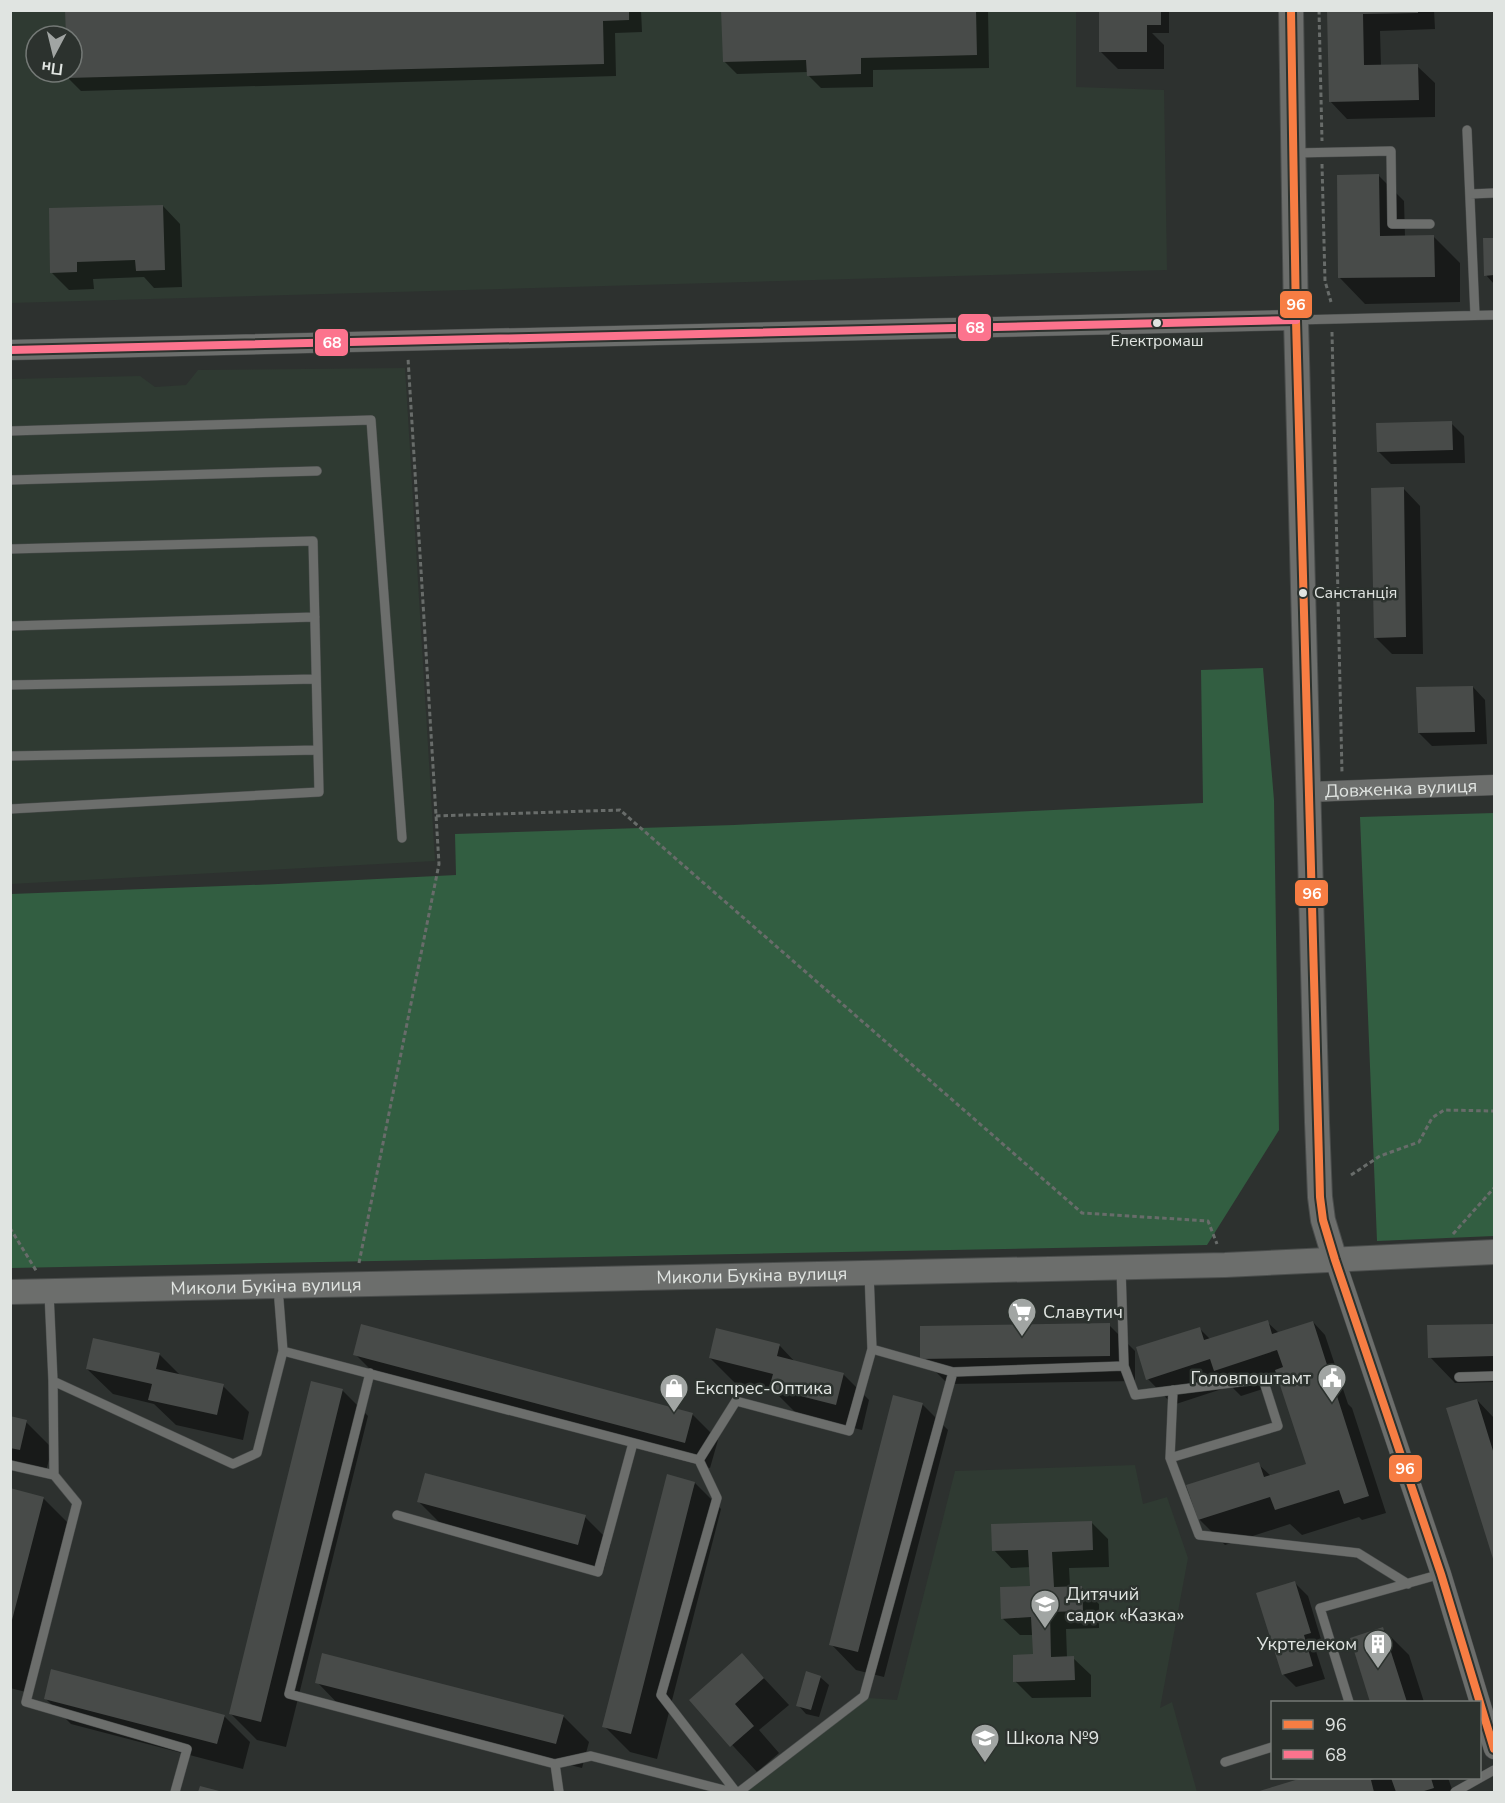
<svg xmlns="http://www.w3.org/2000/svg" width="1505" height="1803" viewBox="0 0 1505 1803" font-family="'Nunito Sans',sans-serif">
	<rect width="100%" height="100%" fill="#2d312f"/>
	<path fill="#2f3a32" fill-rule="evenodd" d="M10 11H1076V87L1164 90 1167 270 11 303ZM36 36H72V72H36Z
		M405 368 435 861 11 884V379L140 376 155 387 186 385 198 370Z
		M1135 1465 1143 1504 1167 1497 1188 1558 1160 1708 1172 1702 1197 1792H745L868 1698 897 1700 955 1471Z"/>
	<path fill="#325e41" d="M1263 668 1274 800 1279 1130 1207 1245 11 1268V894L278 884 456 875 455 834 734 825 1203 803 1201 670Z
		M1494 813V1236L1377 1241 1360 817Z"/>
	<path fill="#0007" d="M66 10H641L642 32 615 33 616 76 81 91 68 78V72H72V36H67Z
		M723 10H988L989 68 873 70V87L821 88 808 75V72L737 74 724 61Z
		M1100 10H1169V33H1152L1164 45V69H1118L1101 52Z
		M1328 10H1434L1435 29 1380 31 1381 66H1417L1435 83V117L1347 119 1330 101Z
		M1378 175 1404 201 1405 237H1434L1460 263V302L1365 304 1340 278Z
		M163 206 180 224 182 287 154 288 144 277 93 279 94 289 69 290 52 273Z
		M1484 239H1494V284L1486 275Z
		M1451 423 1464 436 1465 463 1391 464 1378 451Z
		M1403 488 1420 506 1423 654H1392L1375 637Z
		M1473 687 1485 700 1487 744 1432 746 1419 733Z
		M1267 1322 1279 1333 1313 1322 1325 1335 1348 1404 1352 1408 1386 1513 1362 1520 1359 1517 1302 1535 1290 1524 1225 1545 1199 1519 1258 1464 1271 1476 1307 1465 1281 1383 1241 1396 1231 1386 1173 1405 1148 1379 1199 1328 1211 1340Z
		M1109 1325 1135 1351V1381L948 1384 922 1358Z
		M1494 1325V1382L1455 1383 1430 1357 1429 1327Z
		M780 1346 796 1363 843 1374 869 1400 862 1430 797 1414 777 1394 736 1384 710 1358Z
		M159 1354 181 1376 223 1386 249 1412 243 1440 176 1425 154 1404 113 1394 87 1369Z
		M355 1354 692 1414 718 1440 710 1468 381 1380Z
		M342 1390 368 1416 286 1747 257 1740 231 1714Z
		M1477 1400 1494 1418V1559L1448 1409Z
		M922 1404 948 1430 884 1677 856 1670 831 1644Z
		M10 1418 26 1422 52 1448 45 1475 10 1467Z
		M695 1483 721 1509 657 1759 630 1752 604 1726Z
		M10 1495 43 1498 69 1524 26 1692 10 1688Z
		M418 1501 585 1517 611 1543 604 1569 444 1527Z
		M1091 1522 1108 1539 1109 1567 1069 1568 1070 1587H1081L1099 1604V1628L1066 1629 1067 1658H1073L1091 1675V1697L1032 1698 1015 1681 1034 1656 1033 1635H1020L1002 1618 1031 1587V1567L1011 1568 994 1550Z
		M1295 1583 1308 1596 1323 1646 1315 1648 1325 1679 1296 1687 1283 1674Z
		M1383 1629 1409 1655 1424 1702H1372L1352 1638Z
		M742 1655 789 1705 759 1730 779 1753 757 1772 691 1700Z
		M820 1677 829 1685 819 1717 806 1714 798 1705Z
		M317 1682 563 1716 589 1742 582 1768 342 1708Z
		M45 1698 224 1716 250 1742 243 1769 71 1724Z
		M1307 1778H1448L1453 1792H1259Z"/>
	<path fill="#484b49" d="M65 10H629V20L603 21 604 64 67 78V72H72V36H66Z
		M721 10H976L977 55 861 58V74L807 76 806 60 723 62Z
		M1099 10H1161V25H1147V52H1099Z
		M1327 10H1418V13L1363 14 1364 65 1418 64 1419 100 1329 102Z
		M1379 174 1380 236 1434 235 1435 277 1338 278 1337 175Z
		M163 205 165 270 136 271 135 260 77 262V272L50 273 49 208Z
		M1483 238H1494V275L1484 276Z
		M1452 421 1453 450 1377 452 1376 423Z
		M1404 487 1406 637 1374 638 1371 488Z
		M1473 686 1475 732 1418 733 1416 687Z
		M1268 1320 1272 1334 1313 1321 1369 1496 1344 1504 1339 1490 1275 1510 1270 1497 1198 1520 1186 1485 1259 1462 1264 1477 1306 1464 1275 1370 1283 1367 1277 1350 1214 1371 1210 1359 1146 1380 1136 1347 1200 1327 1204 1340Z
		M1110 1323V1356L920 1359V1326Z
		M361 1324 693 1413 685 1443 353 1355Z
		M1494 1324V1356L1428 1358 1427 1325Z
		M716 1328 780 1344 777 1356 844 1373 836 1405 769 1388 773 1374 709 1358Z
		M93 1338 160 1353 156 1369 224 1384 217 1415 148 1400 152 1384 86 1369Z
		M311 1381 343 1389 261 1722 229 1714Z
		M893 1395 923 1403 858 1652 829 1645Z
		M1477 1399 1494 1454V1562L1446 1408Z
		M10 1416 27 1420 20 1450 10 1448Z
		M425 1473 586 1515 578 1545 417 1502Z
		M667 1474 695 1482 631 1734 602 1727Z
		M10 1488 44 1497 11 1624H10Z
		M1092 1521 1093 1550 1052 1552 1054 1587 1082 1586 1083 1611 1050 1612 1051 1657 1074 1656 1075 1680 1013 1682V1655L1033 1654 1031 1617 1001 1619 1000 1587 1030 1586 1028 1550 992 1551 991 1524Z
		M1295 1581 1311 1633 1304 1635 1313 1666 1282 1675 1256 1593Z
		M1383 1627 1407 1702H1370L1350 1638Z
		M322 1653 564 1715 556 1744 315 1683Z
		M742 1653 764 1678 735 1704 754 1726 730 1747 689 1700Z
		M51 1669 225 1715 217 1744 44 1699Z
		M806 1671 821 1676 811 1710 796 1706Z
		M1302 1778H1377L1371 1780 1374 1792H1256Z
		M1391 1778H1431L1434 1788 1421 1792H1396Z
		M200 1786 223 1792H198Z"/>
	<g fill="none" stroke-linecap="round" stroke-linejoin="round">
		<g stroke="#4a4d4c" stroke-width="10">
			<path id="service" d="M1467 130 1475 315
				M1294 153 1391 151 1392 224H1430
				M1470 194 1494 193
				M1296 320 1494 315
				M10 431 371 420 402 838
				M10 480 317 471
				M10 549 313 541 319 792 10 809
				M10 626 315 617
				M10 685 316 679
				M10 756 318 750
				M1121 1268 1124 1366 1135 1395 1263 1379 1278 1426 1170 1458
				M49 1293 53 1381 54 1475
				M872 1349 953 1372 1124 1366
				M283 1351 699 1460 717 1498 661 1695 736 1792
				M370 1373 289 1694 555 1764 591 1756 732 1792
				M1459 1377 1494 1376
				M53 1381 233 1464 257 1453 283 1351 278 1288
				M1173 1390 1170 1458 1199 1535 1358 1553 1408 1584
				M699 1460 736 1401 849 1431 872 1349 869 1273
				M10 1465 54 1475 77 1503 26 1702 187 1749 175 1792
				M397 1515 598 1572 633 1443
				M1349 1702 1320 1608 1441 1574
				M1225 1762 1272 1747
				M555 1764 559 1792
				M739 1792 864 1696 953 1372
				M1455 1792 1494 1770"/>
		</g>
		<g stroke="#4a4d4c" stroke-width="21">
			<g id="minor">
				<path d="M10 350 1296 320"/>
				<path id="s1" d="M1308 792 1494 785"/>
				<path d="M1335 1260 1441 1574 1494 1749"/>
			</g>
		</g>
		<g stroke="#4a4d4c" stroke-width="26">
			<g id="tertiary">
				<path d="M1291 10 1296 320 1317 1122 1320 1197 1323 1220 1335 1260"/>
				<path id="s2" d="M10 1292 1225 1265 1494 1252"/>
			</g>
		</g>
		<path stroke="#686c6a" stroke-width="3" stroke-dasharray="4.5 3" stroke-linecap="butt" d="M1319 10 1322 141
			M1322 164 1325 281 1331 302
			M1332 332 1342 773
			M436 816 620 810 1082 1213 1208 1221 1217 1244
			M1351 1175 1380 1156 1419 1142 1432 1118 1444 1110 1494 1111
			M10 1228 37 1272
			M1453 1234 1494 1188
			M359 1263 439 864 408 358"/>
		<use href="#service" stroke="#6c6e6c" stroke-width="9"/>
		<use href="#minor" stroke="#6c6e6c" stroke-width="20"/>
		<use href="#tertiary" stroke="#6c6e6c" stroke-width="24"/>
		<g stroke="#2c322e" stroke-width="12">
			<path id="bus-1" d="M1291 10 1296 320 1320 1197 1323 1220 1335 1260 1441 1574 1494 1749"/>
		</g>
		<g stroke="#2c322e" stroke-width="12">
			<path id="bus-2" d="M10 350 1296 320"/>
		</g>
		<use href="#bus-1" stroke="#f77d43" stroke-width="8"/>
		<use href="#bus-2" stroke="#fc738d" stroke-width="8"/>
	</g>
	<defs>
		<g id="supermarket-pin" transform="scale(1.5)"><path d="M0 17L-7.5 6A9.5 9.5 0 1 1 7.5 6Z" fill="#a1a5a3" stroke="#2c322e"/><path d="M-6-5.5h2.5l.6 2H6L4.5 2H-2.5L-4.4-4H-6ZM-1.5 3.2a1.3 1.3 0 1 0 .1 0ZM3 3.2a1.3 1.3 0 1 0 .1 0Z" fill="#fff"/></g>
		<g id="civic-pin" transform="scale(1.5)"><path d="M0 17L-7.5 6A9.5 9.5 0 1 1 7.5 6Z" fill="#a1a5a3" stroke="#2c322e"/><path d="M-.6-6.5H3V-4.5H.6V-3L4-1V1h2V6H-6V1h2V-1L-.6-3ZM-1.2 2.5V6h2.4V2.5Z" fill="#fff"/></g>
		<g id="shop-pin" transform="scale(1.5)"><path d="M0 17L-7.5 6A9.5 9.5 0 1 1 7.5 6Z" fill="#a1a5a3" stroke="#2c322e"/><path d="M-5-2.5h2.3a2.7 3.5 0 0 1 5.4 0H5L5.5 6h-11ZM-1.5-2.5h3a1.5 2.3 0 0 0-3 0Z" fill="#fff"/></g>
		<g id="school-pin" transform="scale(1.5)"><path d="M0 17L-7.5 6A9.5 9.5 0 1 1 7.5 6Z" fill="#a1a5a3" stroke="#2c322e"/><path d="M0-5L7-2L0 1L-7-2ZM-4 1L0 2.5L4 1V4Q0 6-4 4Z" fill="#fff"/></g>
		<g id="building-pin" transform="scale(1.5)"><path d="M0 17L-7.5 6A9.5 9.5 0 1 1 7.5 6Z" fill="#a1a5a3" stroke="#2c322e"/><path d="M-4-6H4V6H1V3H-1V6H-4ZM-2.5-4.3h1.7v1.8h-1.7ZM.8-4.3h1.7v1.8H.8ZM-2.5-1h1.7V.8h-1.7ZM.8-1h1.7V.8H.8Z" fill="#fff"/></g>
	</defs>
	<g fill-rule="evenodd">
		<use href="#supermarket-pin" x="1022" y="1312"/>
		<use href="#civic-pin" x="1332" y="1378"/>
		<use href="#shop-pin" x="674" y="1388"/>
		<use href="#school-pin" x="1045" y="1604"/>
		<use href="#building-pin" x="1378" y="1644"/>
		<use href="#school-pin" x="985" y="1738"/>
	</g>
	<g fill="#e0e4e1" stroke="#2c322e" stroke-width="2">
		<circle cx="1157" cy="323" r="5"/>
		<circle cx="1303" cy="593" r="5"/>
	</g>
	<g text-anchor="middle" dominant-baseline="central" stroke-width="5" stroke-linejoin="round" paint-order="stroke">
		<g font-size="16" fill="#e0e4e1" stroke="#2c322e">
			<text x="1157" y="341">Електромаш</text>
			<text x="1314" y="593" text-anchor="start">Санстанція</text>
		</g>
		<g font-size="18" fill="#e0e4e1" stroke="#2c322e">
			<text stroke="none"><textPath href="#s1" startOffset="93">Довженка вулиця</textPath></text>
			<text stroke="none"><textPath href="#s2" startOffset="742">Миколи Букіна вулиця</textPath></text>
			<text stroke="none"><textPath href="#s2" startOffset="256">Миколи Букіна вулиця</textPath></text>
		</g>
		<g font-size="18" fill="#e0e4e1" stroke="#2c322e" text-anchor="start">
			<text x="1043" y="1312">Славутич</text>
			<text x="1311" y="1378" text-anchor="end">Головпоштамт</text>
			<text x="695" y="1388">Експрес-Оптика</text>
			<text x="1066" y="1594">Дитячий<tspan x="1066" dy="21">садок «Казка»</tspan></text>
			<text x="1357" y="1644" text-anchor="end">Укртелеком</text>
			<text x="1006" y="1738">Школа №9</text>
		</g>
	</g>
	<g stroke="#2c322e" stroke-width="2">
		<rect x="1279" y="290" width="34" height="29" rx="6" fill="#f77d43"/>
		<rect x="957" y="313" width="35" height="29" rx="6" fill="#fc738d"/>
		<rect x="314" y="328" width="35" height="29" rx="6" fill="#fc738d"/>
		<rect x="1294" y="879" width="35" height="28" rx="6" fill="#f77d43"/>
		<rect x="1388" y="1454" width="35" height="29" rx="6" fill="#f77d43"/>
	</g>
	<g font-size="16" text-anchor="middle" font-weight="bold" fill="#fff">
		<text x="1296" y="310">96</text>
		<text x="975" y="333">68</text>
		<text x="332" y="348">68</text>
		<text x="1312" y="899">96</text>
		<text x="1405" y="1474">96</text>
	</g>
	<rect width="1505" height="1803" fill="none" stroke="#e0e4e1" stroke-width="24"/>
	<rect x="1271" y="1701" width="210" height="78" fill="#2c322e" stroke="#747976" stroke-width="1.5"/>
	<rect x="1283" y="1720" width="30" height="9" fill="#f77d43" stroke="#747976" stroke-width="1.5"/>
	<text x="1325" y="1731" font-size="18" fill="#e0e4e1">96</text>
	<rect x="1283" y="1750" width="30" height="9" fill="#fc738d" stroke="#747976" stroke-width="1.5"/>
	<text x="1325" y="1761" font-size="18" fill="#e0e4e1">68</text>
	<g transform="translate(54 54) rotate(187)"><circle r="28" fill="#2c322e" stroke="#747976" stroke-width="1.5"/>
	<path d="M0-4.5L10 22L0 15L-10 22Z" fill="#a1a5a3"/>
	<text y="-9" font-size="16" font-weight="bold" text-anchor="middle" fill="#e0e4e1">Пн</text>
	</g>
</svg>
